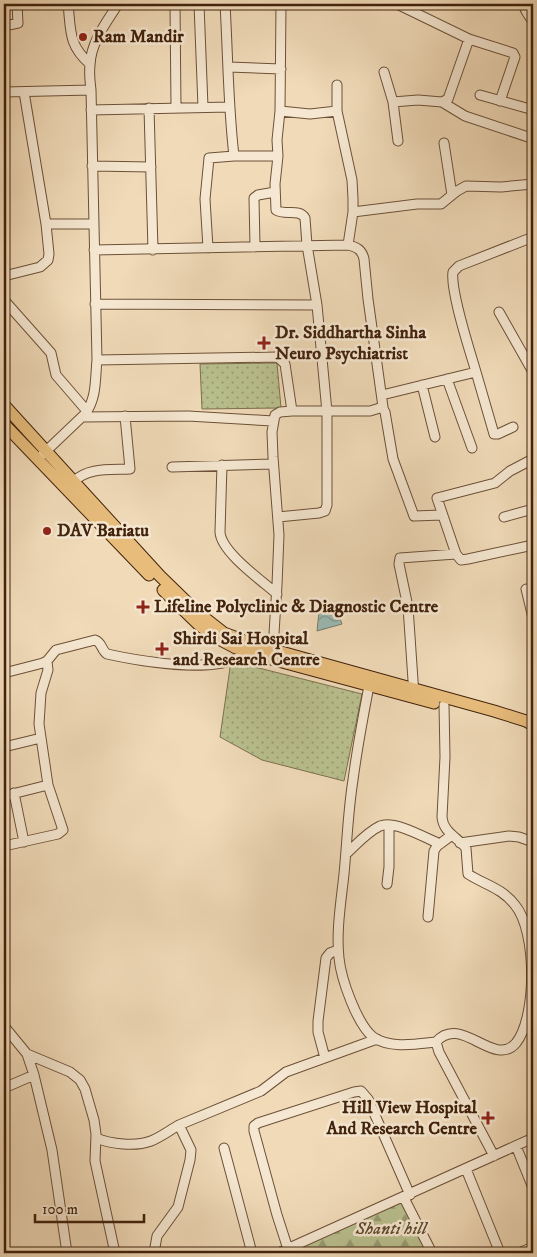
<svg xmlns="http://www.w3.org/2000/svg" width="537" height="1257" viewBox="0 0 537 1257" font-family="'IM FELL DW Pica',serif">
	<defs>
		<pattern id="forest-firs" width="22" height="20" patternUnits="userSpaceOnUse" patternTransform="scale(1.25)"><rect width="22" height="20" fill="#b9c08f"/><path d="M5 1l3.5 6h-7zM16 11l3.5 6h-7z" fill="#989c73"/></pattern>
		<pattern id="park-dots" width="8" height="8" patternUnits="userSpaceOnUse" patternTransform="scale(1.25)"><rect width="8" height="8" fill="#b9c08f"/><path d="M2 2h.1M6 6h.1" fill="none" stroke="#989c73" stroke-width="1.8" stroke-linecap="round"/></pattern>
		<pattern id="water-waves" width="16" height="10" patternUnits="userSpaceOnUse" patternTransform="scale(1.25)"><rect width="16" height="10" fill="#9bbab4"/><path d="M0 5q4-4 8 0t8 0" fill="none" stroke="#809791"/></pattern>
	</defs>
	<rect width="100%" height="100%" fill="#f0dab8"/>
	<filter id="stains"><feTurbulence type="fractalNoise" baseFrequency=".004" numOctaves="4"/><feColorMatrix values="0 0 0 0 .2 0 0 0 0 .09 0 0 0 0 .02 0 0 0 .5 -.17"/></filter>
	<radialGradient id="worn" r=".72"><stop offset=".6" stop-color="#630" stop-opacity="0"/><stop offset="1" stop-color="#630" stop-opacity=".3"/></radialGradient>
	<path fill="url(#forest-firs)" stroke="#7d714e" d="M404 1198 427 1253H285Z"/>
	<path fill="url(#park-dots)" stroke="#7d714e" d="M277 363 281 408 202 409 200 364Z
		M231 661 362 694 344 781 262 760 220 737Z"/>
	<path fill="url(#water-waves)" stroke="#777d71" d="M337 610 342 624 317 631 319 612Z"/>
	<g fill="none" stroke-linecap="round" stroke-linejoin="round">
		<g stroke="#6d5037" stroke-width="11">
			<path id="minor" d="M68 4C71 30 68 45 90 64
				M175 4 176 107
				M199 4 203 107
				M225 4C228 55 228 105 234 156
				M397 4 469 39 513 53 515 57 500 101
				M523 4 526 11 533 22
				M4 26 18 23 17 4
				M229 67 281 69
				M384 72 393 102
				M91 90C90 82 89 73 90 65 91 42 106 23 118 4
				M4 92 91 90 97 360C95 379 97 398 85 414L43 454
				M480 95 530 109
				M442 102 465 116 528 137
				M149 108 153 250
				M91 110 229 107
				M280 111 310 114 337 111V85
				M337 111 352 180 353 199V212L348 245
				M398 141 393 102 418 100 442 102 448 99 469 39
				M444 143 452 195
				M278 156 275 184 276 210C285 216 299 208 305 218L307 245 317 305 327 412V505L325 511 319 513 278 517
				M92 166 151 167
				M353 212 417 204H441L457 191 466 186 501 187 533 184
				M46 224H94
				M255 247 254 198 258 195 275 192
				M208 248 205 199 209 158 234 156H278L277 140 280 111 281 4
				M94 250 348 245C357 247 362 250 364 259L368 299 383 407 370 411H292
				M4 276 40 267 48 260 49 254 46 224 24 92
				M4 300 51 353 56 375 87 411
				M95 304 317 305
				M499 312 533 372
				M97 360 278 357 285 364 292 411 280 412 275 415 272 432 273 457 279 535 277 585 273 650
				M476 372 494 434H498L513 427
				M447 379 472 448
				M422 385 435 437
				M382 395 476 372C470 351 450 291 453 272L459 266 533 237
				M382 407 385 412 393 459 414 516 442 515
				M82 417 188 416 273 421
				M222 465 220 532C221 552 261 580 277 594
				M172 467 273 464
				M73 482C88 467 110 470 130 469L125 416
				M504 517 533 509
				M456 554 437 498 495 483 510 471 533 459
				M526 589 533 618
				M4 673 43 663 47 661 56 650 95 640C102 642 101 650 107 654 139 661 189 669 222 663 232 661 242 656 251 653
				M369 686C363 717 357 749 353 780 348 811 347 843 344 874 341 902 336 931 339 958 341 979 357 1024 373 1037 390 1049 417 1044 436 1042
				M414 695 408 607 399 564 400 558 456 554 461 560 468 559 533 545
				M444 705 445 757 442 817C443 832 457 837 466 848L468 874C485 885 502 888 515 905 537 931 537 1017 516 1043 494 1069 461 1013 436 1042L439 1052 494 1156
				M4 747 41 738
				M14 793 24 842
				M4 796 48 785
				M460 843 509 836 519 837 533 842
				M4 846 58 834 63 830 48 785 39 724 41 693 48 670 47 661
				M346 854C356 845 367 832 380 826 395 820 425 838 440 844
				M387 884 389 867V825
				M428 917 434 851 437 846 452 835
				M4 1026 27 1054 34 1075 52 1150 67 1253
				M27 1054 70 1072 80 1080 85 1089 94 1120 96 1134 95 1161 115 1253
				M325 1058 318 1032V1021L326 958 330 953 338 950
				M4 1088 34 1075
				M96 1138C111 1144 135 1147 151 1141 161 1137 170 1130 179 1125
				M516 1146 533 1188
				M224 1148 252 1253
				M466 1169 500 1253
				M404 1198 432 1253
				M288 1249 277 1215 254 1131V1126L258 1123 354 1092 361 1091 368 1099 410 1195
				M154 1253 157 1236 178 1207 190 1160 191 1150 179 1125 261 1091 286 1072 377 1039
				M278 1253 533 1138
				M519 1253 533 1247"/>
		</g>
		<g stroke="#41220c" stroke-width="13">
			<path id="major" d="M4 405 160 576 196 611 224 633 256 645 494 711 526 721 533 725
				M4 424 149 575
				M163 590 198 624 213 636 236 648 271 659 434 703"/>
		</g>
		<use href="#minor" stroke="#f5e7d1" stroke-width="9"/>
		<use href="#major" stroke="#e8bd7c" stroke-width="11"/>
	</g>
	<g fill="#8f2418" stroke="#f5e7d1" stroke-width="2">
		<circle cx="83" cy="37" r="5"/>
		<path d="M261.5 335.5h5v5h5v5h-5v5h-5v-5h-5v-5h5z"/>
		<circle cx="47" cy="531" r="5"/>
		<path d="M140.5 599.5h5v5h5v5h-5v5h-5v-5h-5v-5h5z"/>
		<path d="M159.5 641.5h5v5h5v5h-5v5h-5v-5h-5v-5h5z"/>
		<path d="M485.5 1110.5h5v5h5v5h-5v5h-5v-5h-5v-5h5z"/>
	</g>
	<g text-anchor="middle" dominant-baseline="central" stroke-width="5" stroke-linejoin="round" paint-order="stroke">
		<g font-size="18" font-weight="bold" fill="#41220c" stroke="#f5e7d1" text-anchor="start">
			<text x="93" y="37">Ram Mandir</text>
			<text x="275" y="333">Dr. Siddhartha Sinha<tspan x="275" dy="21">Neuro Psychiatrist</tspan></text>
			<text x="57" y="531">DAV Bariatu</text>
			<text x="154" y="607">Lifeline Polyclinic &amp; Diagnostic Centre</text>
			<text x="173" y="639">Shirdi Sai Hospital<tspan x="173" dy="21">and Research Centre</tspan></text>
			<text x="477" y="1108" text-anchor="end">Hill View Hospital<tspan x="477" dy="21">And Research Centre</tspan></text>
		</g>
		<g font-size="18" font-style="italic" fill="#5f4a2d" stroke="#f5e7d1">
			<text x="391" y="1229">Shanti hill</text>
		</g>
	</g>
	<rect width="537" height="1257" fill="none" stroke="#f0dab8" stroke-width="20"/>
	<rect x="5" y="5" width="527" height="1247" fill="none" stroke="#41220c" stroke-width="2.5"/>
	<rect x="10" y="10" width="517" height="1237" fill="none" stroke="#41220c"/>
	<path d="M35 1214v8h109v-8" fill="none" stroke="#41220c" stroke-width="2.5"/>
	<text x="42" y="1214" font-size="15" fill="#41220c" stroke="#f5e7d1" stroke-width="4" paint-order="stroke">100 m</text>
	<rect width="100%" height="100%" filter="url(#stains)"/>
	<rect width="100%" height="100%" fill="url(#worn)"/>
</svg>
